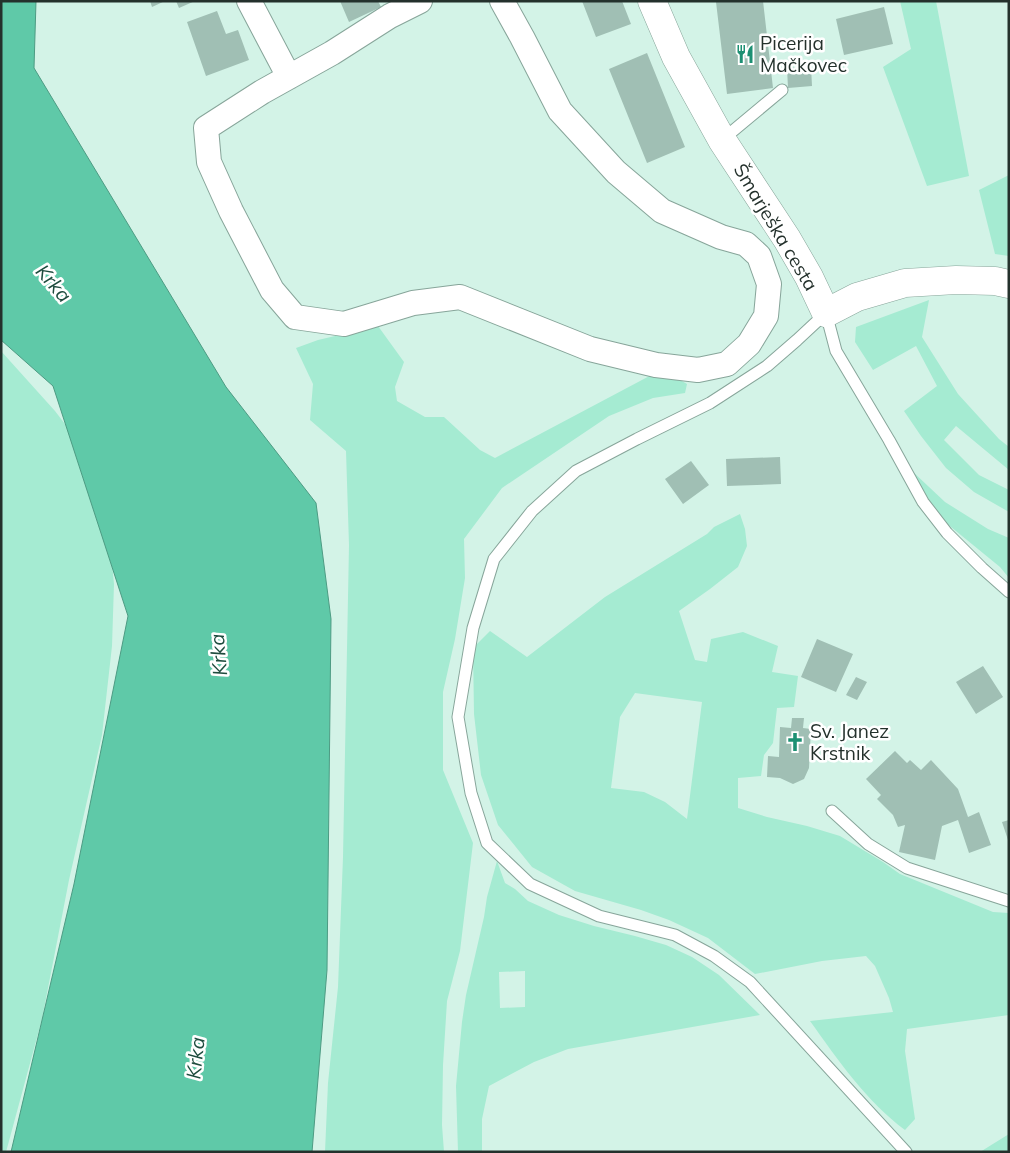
<svg xmlns="http://www.w3.org/2000/svg" width="1010" height="1153" viewBox="0 0 1010 1153" font-family="Mulish,sans-serif">
	<rect width="100%" height="100%" fill="#d3f3e7"/>
	<path fill="#a5ebd2" fill-rule="evenodd" d="M900 1H936L969 176 927 186 883 67 911 49Z
		M1009 175V256L995 254 979 190Z
		M929 300 922 337 958 394 999 439 1009 447V470L956 426 944 440 979 475 1009 490V512L974 492 946 468 921 436 904 411 937 386 916 346 873 370 855 342 856 327Z
		M378 326 404 362 395 387 397 401 425 417H444L480 450 495 458 657 372 675 377 687 384 685 393 653 398 609 416 502 488 464 539 465 578 455 639 443 692V770L473 843 460 951 447 1001 443 1065 442 1125 444 1152H325L328 1083 338 987 343 857 349 545 346 451 310 420 313 384 296 348 318 340Z
		M1 351 55 411 84 449 106 501 114 584 112 646 102 735 69 880 42 1019 6 1152H1Z
		M912 471 945 502 988 529 1009 538V578L1000 567 940 518 920 491Z
		M740 514 745 529 747 546 738 567 710 589 679 611 695 660 707 662 711 639 743 632 778 646 772 672 798 676 794 707 777 708 773 743 764 755 761 776 738 778V808L767 817 807 826 840 836 883 862 900 874 993 912 1009 913V1015L907 1029 905 1051 915 1119 905 1130C866 1101 838 1060 810 1021L893 1012 889 998 875 966 866 956 822 961 755 974 708 938 669 920 641 910 575 891 532 867 498 825 481 775 474 714 473 648 490 631 527 657 605 597 707 534 714 527ZM635 693 702 702 687 819 665 802 644 792 611 788 620 717Z
		M497 861 505 883 515 889 528 901 559 915 594 926 635 936 666 945 692 957 719 975 760 1015 568 1049 534 1062 489 1086 482 1119V1152H458L456 1086 462 1022 466 995 484 917 487 897ZM525 971V1007L500 1008 499 972Z
		M1009 1134V1152H980Z"/>
	<path fill="#5fc9a8" stroke="#4d9b83" d="M1 1H36L34 68 226 387 316 503 331 619 327 970 312 1152H11L74 884 128 616 53 386 1 340Z"/>
	<path fill="#a0bfb4" d="M150 1H165L152 7Z
		M176 1H195L179 8Z
		M340 1H378L381 7 349 22Z
		M582 1H622L631 24 596 37Z
		M723 1H763L773 88 727 94 716 2Z
		M884 7 893 44 844 55 836 19Z
		M217 11 226 34 238 30 249 60 206 76 187 22Z
		M647 53 685 147 647 163 609 69Z
		M811 67 812 86 788 88 787 68Z
		M780 457 781 484 727 486 726 459Z
		M691 461 709 485 683 504 665 479Z
		M817 639 853 654 836 692 801 677Z
		M983 666 1003 697 976 714 956 682Z
		M856 677 867 682 857 700 846 695Z
		M792 718H804L803 728 811 729 809 768 804 779 793 784 780 778 767 777 768 756 779 757 780 727 791 728Z
		M895 751 907 763 910 760 921 770 931 760 958 789 968 817 979 812 991 845 969 853 958 820 942 826 935 860 899 852 905 825 898 827 893 815 877 799 881 795 866 779Z
		M1009 820V840H1008L1002 822Z"/>
	<g fill="none" stroke-linecap="round" stroke-linejoin="round">
		<g stroke="#87a59a" stroke-width="13">
			<path id="service" d="M722 140 782 90
				M826 313 797 340 767 366 710 403 637 439 576 471 532 511 494 559 473 628 458 717 471 793 487 843 530 884 599 916 675 935 714 956 750 982 906 1152
				M826 313 836 351 889 440 923 502 947 533 982 568 1009 592
				M832 811 868 844 907 868 1009 901"/>
		</g>
		<g stroke="#87a59a" stroke-width="26">
			<path id="minor" d="M249 1 289 77
				M420 1 390 16 332 53 262 92 206 128 209 162 231 211 272 290 295 317 344 324 413 303 460 297 590 349 656 365 698 370 727 364 749 344 766 316 769 284 759 256 746 244 721 237 662 211 616 172 560 111 522 37 502 1"/>
		</g>
		<g stroke="#87a59a" stroke-width="29">
			<path id="tertiary" d="M652 1 676 57 722 140 787 239 809 277 826 313 857 297 905 283 956 280 995 281 1009 284"/>
		</g>
		<use href="#service" stroke="#fff" stroke-width="11"/>
		<use href="#minor" stroke="#fff" stroke-width="24"/>
		<use href="#tertiary" stroke="#fff" stroke-width="28"/>
	</g>
	<defs>
		<g id="restaurant-bare" transform="scale(1.5)"><path d="M-5-6h1v4h1v-4h1v4h1v-4h1v5L-1.5 .5V6h-2V.5L-5-1ZM5-6V6H3V1.5H1.5Q1.5-4 5-6Z" fill="#1d9073" stroke="#fff" stroke-width="2.5" paint-order="stroke"/></g>
		<g id="church-bare" transform="scale(1.5)"><path d="M-1.2-6h2.4v3.5h3.3v2.4h-3.3V6h-2.4V-.1h-3.3v-2.4h3.3Z" fill="#1d9073" stroke="#fff" stroke-width="2.5" paint-order="stroke"/></g>
	</defs>
	<g fill-rule="evenodd">
		<use href="#restaurant-bare" x="745" y="54"/>
		<use href="#church-bare" x="795" y="742"/>
	</g>
	<g text-anchor="middle" dominant-baseline="central" stroke-width="5" stroke-linejoin="round" paint-order="stroke">
		<g font-size="19" fill="#24312c" stroke="#fff" text-anchor="start">
			<text x="760" y="43">Picerija<tspan x="760" dy="22">Mačkovec</tspan></text>
			<text x="810" y="731">Sv. Janez<tspan x="810" dy="22">Krstnik</tspan></text>
		</g>
		<g font-size="19" fill="#24312c" stroke="#fff">
			<text transform="translate(776 227) rotate(59)">Šmarješka cesta</text>
		</g>
		<g font-size="20" font-style="italic" fill="#1e4c3e" stroke="#fff">
			<text transform="translate(54 283) rotate(49)">Krka</text>
			<text transform="translate(218 655) rotate(-95)">Krka</text>
			<text transform="translate(195 1058) rotate(-84)">Krka</text>
		</g>
	</g>
	<rect width="1010" height="1153" fill="none" stroke="#24312c" stroke-width="5"/>
</svg>
